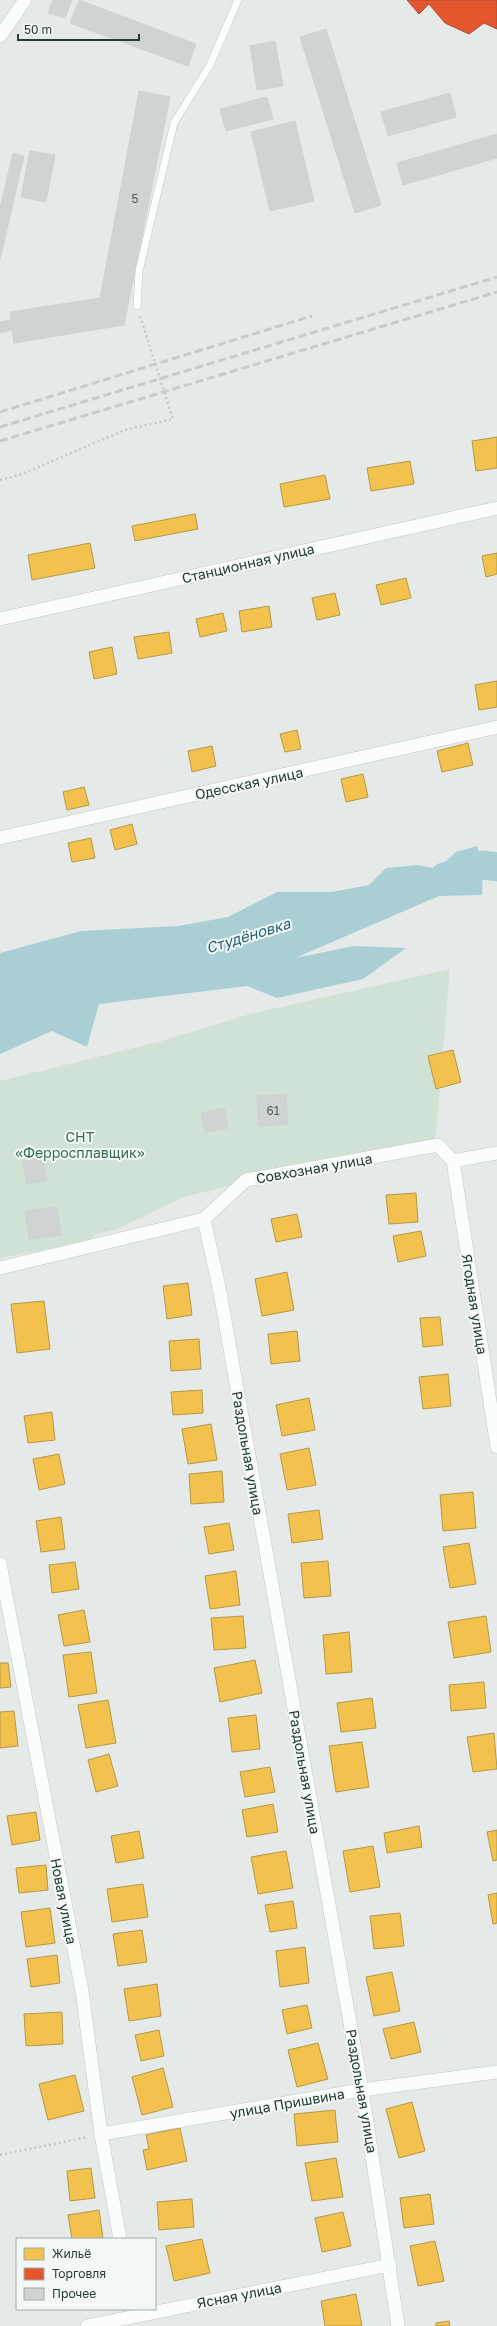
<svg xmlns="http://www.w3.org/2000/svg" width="497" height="2326" viewBox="0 0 497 2326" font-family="'Golos Text',sans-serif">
	<rect width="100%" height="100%" fill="#e5eae8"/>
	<path fill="#d0e2d5" d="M450 969 436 1134 434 1139 331 1160 184 1197 115 1230 96 1234 87 1242 0 1258V1081L158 1042 250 1014Z"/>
	<path fill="#a9ced4" d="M477 846 483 865 482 895 439 896 295 958 354 946 406 948 363 979 277 998 247 986 99 1004 87 1047 52 1031 0 1054V953L81 931 178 926 228 917 277 892H332L369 885 386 868 418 865 438 869 456 852Z"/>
	<path fill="#f2c14e" stroke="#b49947" d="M497 437V468L476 471 472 441Z
		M410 461 414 484 371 491 367 468Z
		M325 475 330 499 284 507 280 484Z
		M195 514 198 529 135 541 132 526Z
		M90 543 95 568 32 580 28 555Z
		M497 553V574L486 577 482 556Z
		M406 578 411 598 381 605 376 585Z
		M335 593 340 615 317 620 312 598Z
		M269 606 272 627 242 632 239 611Z
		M223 613 227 631 200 637 196 619Z
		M169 632 172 653 138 659 134 637Z
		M112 647 117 674 94 679 89 652Z
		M497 681V707L479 710 475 685Z
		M297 730 301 749 285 752 280 734Z
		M468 743 473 765 442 772 437 751Z
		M212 746 216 766 192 772 188 751Z
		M363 774 368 797 346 802 341 779Z
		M84 787 89 805 67 810 63 792Z
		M132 824 137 844 115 850 110 830Z
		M91 838 95 858 72 862 68 843Z
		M453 1050 461 1082 436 1089 428 1056Z
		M416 1193 418 1222 389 1224 386 1195Z
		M297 1214 302 1237 276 1242 271 1219Z
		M421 1231 426 1256 398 1262 393 1236Z
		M287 1272 294 1310 262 1316 255 1279Z
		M188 1283 192 1315 167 1319 163 1286Z
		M44 1301 50 1349 17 1353 11 1304Z
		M440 1317 443 1345 423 1347 420 1318Z
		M297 1331 300 1361 271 1364 268 1334Z
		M199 1339 201 1369 171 1371 169 1341Z
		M448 1374 451 1406 423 1409 419 1377Z
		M202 1390 203 1413 173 1415 171 1392Z
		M309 1398 315 1430 282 1436 276 1405Z
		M52 1412 55 1440 28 1443 24 1416Z
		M211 1424 217 1460 188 1464 182 1429Z
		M309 1448 316 1485 287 1490 280 1454Z
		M59 1454 65 1484 39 1490 33 1459Z
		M222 1471 224 1502 191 1504 189 1474Z
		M473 1492 476 1528 443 1531 440 1495Z
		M319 1510 323 1539 292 1543 288 1514Z
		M61 1517 65 1549 41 1552 36 1521Z
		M229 1523 234 1550 209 1554 204 1527Z
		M469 1543 476 1584 450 1588 443 1547Z
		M328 1561 331 1596 304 1598 301 1563Z
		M75 1562 79 1589 52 1593 49 1565Z
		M236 1571 240 1605 210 1609 205 1576Z
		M84 1610 90 1642 64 1646 58 1615Z
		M243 1616 246 1648 214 1650 211 1618Z
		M486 1616 491 1652 454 1658 448 1622Z
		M349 1632 352 1672 326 1674 323 1635Z
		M91 1652 97 1693 69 1697 63 1655Z
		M255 1660 262 1693 220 1702 214 1668Z
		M0 1663H8L11 1687 0 1688Z
		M484 1682 486 1708 451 1711 449 1685Z
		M372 1698 376 1728 341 1732 337 1703Z
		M108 1700 116 1743 86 1748 78 1705Z
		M14 1711 18 1746 0 1748V1712Z
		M256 1715 260 1749 232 1752 228 1718Z
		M494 1733 497 1769 473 1772 467 1737Z
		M362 1742 369 1787 336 1792 329 1746Z
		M109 1754 118 1786 96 1792 88 1760Z
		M270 1767 275 1792 245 1797 240 1772Z
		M273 1804 278 1832 247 1837 242 1810Z
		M36 1812 40 1840 12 1845 7 1816Z
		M419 1826 422 1847 387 1853 384 1833Z
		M497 1830V1860L493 1861 487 1832Z
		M139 1831 144 1858 116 1863 111 1836Z
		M373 1846 380 1887 350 1892 343 1851Z
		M286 1851 293 1888 258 1894 251 1857Z
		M46 1865 48 1890 19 1893 16 1868Z
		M143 1884 148 1917 112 1922 107 1889Z
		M497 1893V1923L493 1924 488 1895Z
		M293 1901 297 1928 270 1932 265 1905Z
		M50 1908 55 1943 26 1947 21 1912Z
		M400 1913 404 1946 374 1949 370 1916Z
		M142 1930 147 1962 118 1966 113 1934Z
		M305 1947 309 1983 280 1987 276 1951Z
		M57 1955 60 1983 31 1987 27 1959Z
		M392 1972 400 2011 374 2016 366 1977Z
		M157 1984 161 2016 129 2021 124 1989Z
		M307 2005 312 2028 287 2034 282 2010Z
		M62 2012 63 2044 26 2046 24 2014Z
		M414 2022 421 2052 391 2059 383 2029Z
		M159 2030 164 2056 141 2061 135 2035Z
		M318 2043 328 2079 297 2087 288 2050Z
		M163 2068 173 2107 142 2115 132 2077Z
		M75 2075 84 2111 48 2120 39 2084Z
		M412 2102 425 2151 399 2158 386 2109Z
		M335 2110 338 2142 297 2146 294 2114Z
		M180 2128 187 2161 147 2170 143 2150 149 2149 146 2135Z
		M336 2158 343 2197 312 2201 305 2163Z
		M91 2168 95 2198 70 2201 67 2171Z
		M430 2194 434 2224 404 2228 400 2198Z
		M192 2199 194 2227 159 2230 157 2202Z
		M99 2210 103 2238 72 2239 68 2215Z
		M343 2212 351 2246 322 2252 315 2218Z
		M202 2239 210 2273 174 2281 166 2246Z
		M435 2241 444 2281 418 2286 410 2246Z
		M356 2294 362 2326H325L321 2301Z
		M449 2321 450 2326H436V2323Z"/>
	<path fill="#e4572e" stroke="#aa4f30" d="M407 0H497V29L484 23 469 34 445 23 429 4 419 14Z"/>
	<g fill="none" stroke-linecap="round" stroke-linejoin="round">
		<path stroke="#a9ced4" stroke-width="29" d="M444 877 483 865 497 867"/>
	</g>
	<path fill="#cfd3d2" stroke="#ced3d1" d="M53 0H72L65 18 48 13Z
		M79 0 196 44 188 66 70 23Z
		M326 29 381 205 355 213 300 37Z
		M275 41 283 86 257 90 250 46Z
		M139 91 170 97 124 325 14 343 10 312 100 298Z
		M450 93 456 117 388 136 381 112Z
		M267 97 273 119 226 131 220 109Z
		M295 121 314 201 270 211 251 132Z
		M497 134V158L403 185 397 163Z
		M30 151 55 155 46 202 21 197Z
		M13 153 24 156 0 260V208Z
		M10 320 12 330 0 333V322Z
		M286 1094 288 1124 259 1126 257 1096Z
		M224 1108 228 1128 205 1133 201 1113Z
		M42 1157 47 1180 27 1184 22 1161Z
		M57 1207 61 1235 29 1239 25 1211Z"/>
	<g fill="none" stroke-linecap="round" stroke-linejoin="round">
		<g stroke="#c2c7c5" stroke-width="8">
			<path id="service" d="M137 306 139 271 174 123 210 65 238 0"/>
		</g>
		<g stroke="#c2c7c5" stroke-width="14">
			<path id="minor" d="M0 36 25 0
				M0 619 497 508
				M0 838 497 727
				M453 1161 497 1447
				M204 1219 219 1287 362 2090 398 2326
				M0 1268 204 1219 246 1180 438 1145 453 1161 497 1153
				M0 1564 82 1991 101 2134 120 2239
				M101 2134 362 2090 497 2072
				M87 2326 390 2265"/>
		</g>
		<path stroke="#c2cac6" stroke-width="2.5" stroke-dasharray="2 3" stroke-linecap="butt" d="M0 480 22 474 125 430 173 419 140 316
			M0 2155 88 2137"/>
		<use href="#service" stroke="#fbfcfc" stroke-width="7"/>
		<use href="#minor" stroke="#fbfcfc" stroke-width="13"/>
		<path stroke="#c7cbca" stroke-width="3" stroke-dasharray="8 4" stroke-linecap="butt" d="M0 412 312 316
			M0 427 497 277
			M0 441 497 292"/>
	</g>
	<g text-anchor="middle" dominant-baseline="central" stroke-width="4" stroke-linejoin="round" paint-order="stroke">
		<g font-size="12" fill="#4f615d">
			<text x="135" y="198">5</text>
			<text x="273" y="1110">61</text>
		</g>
		<g font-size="14" fill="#243b36" stroke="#f3f8f6">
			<text transform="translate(248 563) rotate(-13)">Станционная улица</text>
			<text transform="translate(249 783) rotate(-12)">Одесская улица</text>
			<text transform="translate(314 1168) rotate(-10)">Совхозная улица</text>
			<text transform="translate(475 1304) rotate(81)">Ягодная улица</text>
			<text transform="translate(248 1453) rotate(80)">Раздольная улица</text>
			<text transform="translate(305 1772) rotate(80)">Раздольная улица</text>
			<text transform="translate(64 1901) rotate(79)">Новая улица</text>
			<text transform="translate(362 2091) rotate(80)">Раздольная улица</text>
			<text transform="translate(287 2103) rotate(-10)">улица Пришвина</text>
			<text transform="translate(239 2295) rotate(-11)">Ясная улица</text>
		</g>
		<g font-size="14" fill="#326f4b" stroke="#f3f8f6">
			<text x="80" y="1136">СНТ<tspan x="80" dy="16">«Ферросплавщик»</tspan></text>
		</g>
		<g font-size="15" font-style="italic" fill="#236473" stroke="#f3f8f6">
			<text transform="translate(248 935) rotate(-17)">Студёновка</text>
		</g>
	</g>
	<rect x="16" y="2238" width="140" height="72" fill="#f3f8f6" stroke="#a0aca9"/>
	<rect x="24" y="2248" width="20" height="12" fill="#f2c14e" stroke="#a0aca9"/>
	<text x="52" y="2258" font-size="12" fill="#243b36">Жильё</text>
	<rect x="24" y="2268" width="20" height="12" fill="#e4572e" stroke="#a0aca9"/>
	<text x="52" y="2278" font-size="12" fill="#243b36">Торговля</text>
	<rect x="24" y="2288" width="20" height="12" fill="#cfd3d2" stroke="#a0aca9"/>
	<text x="52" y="2298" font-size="12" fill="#243b36">Прочее</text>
	<path d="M18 34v6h121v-6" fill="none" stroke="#243b36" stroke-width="2"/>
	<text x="24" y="34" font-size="12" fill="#243b36" stroke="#f3f8f6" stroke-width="3" paint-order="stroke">50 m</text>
</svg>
